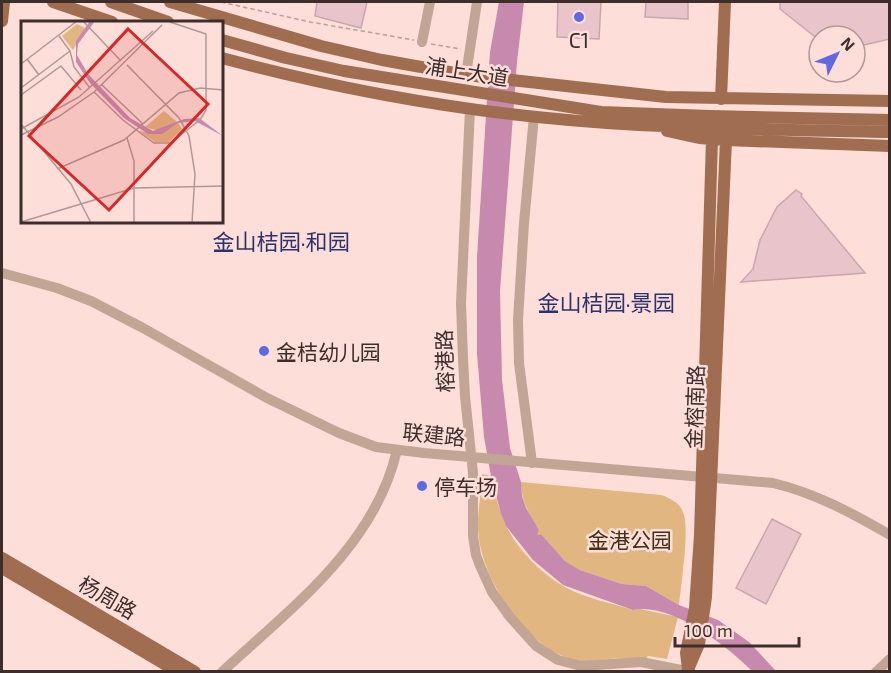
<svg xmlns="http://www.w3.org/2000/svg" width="891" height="673" viewBox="0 0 891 673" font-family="'Exo 2','Noto Sans SC',sans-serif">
	<rect width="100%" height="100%" fill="#fdded9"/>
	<path fill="#e1b680" d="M482 474 491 476C494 489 497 503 502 516 514 548 544 578 575 592 594 600 614 604 633 610L640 609 678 617 667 659 648 656 645 660C633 659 621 658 609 659 598 660 587 663 577 661 527 650 480 578 478 529 477 511 482 492 482 474Z
		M521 482 661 495C670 498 680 503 683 512 690 527 681 585 679 605L646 586 622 584 580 570 565 561 542 535 536 534 539 530C529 515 521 500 521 482Z"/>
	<path fill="#c889af" d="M499 2H524L517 62 500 291 502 380 510 448 521 482 522 496 526 508 539 530 537 534 542 535 565 561 580 570 622 584 646 586 679 605 718 620 749 642 776 671H752C727 646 671 602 633 610L563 585 533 560 506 526 501 514 491 476 484 437 477 354V257L490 52Z"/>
	<path fill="#eac4cb" stroke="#cba6ad" stroke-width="1.5" d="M317 2H367L361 28 315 16Z
		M558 2H601L599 39 557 37Z
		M646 2H688V19L645 17Z
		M780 2H890V39L855 47V36H819V40L780 9Z
		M796 190 802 194 801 196 865 273 741 282 753 269 760 240 777 207Z
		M772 519 801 534 766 604 736 588Z"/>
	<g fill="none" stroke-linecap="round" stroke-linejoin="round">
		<path stroke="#b9a09c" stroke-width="1.5" stroke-dasharray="4.5 3" stroke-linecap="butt" d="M221 2 310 22 414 40
			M431 44 461 49"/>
		<path stroke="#c2a595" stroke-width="10" d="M422 42 430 2
			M466 75 477 2
			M470 109 461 303 463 359 465 396 473 473V536L476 555 481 568 492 592 510 617 536 646 558 660 581 666 641 662 691 672
			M2 273 57 288 91 301 143 328 267 398 339 433 376 447 424 453 773 483C815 493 852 513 890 535
			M532 463 519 363 518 320 524 223 534 116
			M222 672C291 608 375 546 397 450
			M876 672 890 659"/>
		<path stroke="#a06d51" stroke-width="12" d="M53 2 112 22
			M111 2 168 22
			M170 2 321 46 382 60 466 75 666 97 890 101
			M2 21 4 2
			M222 40 286 58 344 71 601 112 710 116 890 120
			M222 58C356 94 501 118 639 125 722 129 806 130 890 132
			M721 99 725 2
			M667 131 699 138 726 140 890 146
			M2 558 195 672
			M2 568 178 672
			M688 669 686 653 695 608 700 535 712 139
			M687 672 699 644 706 597 726 140"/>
	</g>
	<g fill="#5f69e1" stroke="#fdded9" stroke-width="2">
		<circle cx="579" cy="17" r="6"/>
		<circle cx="264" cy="351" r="6"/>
		<circle cx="422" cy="486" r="6"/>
	</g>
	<g text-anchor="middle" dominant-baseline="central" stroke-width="5" stroke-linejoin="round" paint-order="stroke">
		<g font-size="21" fill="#3d2e2c" stroke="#fdded9" text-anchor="start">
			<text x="579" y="39" text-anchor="middle">C1</text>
			<text x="276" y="351">金桔幼儿园</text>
			<text x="434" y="486">停车场</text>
		</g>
		<g font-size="21" fill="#3d2e2c" stroke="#fdded9">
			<text transform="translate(467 71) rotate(9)">浦上大道</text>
			<text transform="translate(444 361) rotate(-92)">榕港路</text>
			<text transform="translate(694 407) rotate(-88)">金榕南路</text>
			<text transform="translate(434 434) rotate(6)">联建路</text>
			<text transform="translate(108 597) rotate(30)">杨周路</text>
		</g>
		<g font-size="21" fill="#432f16" stroke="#fdded9">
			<text x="630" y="539">金港公园</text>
		</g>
		<g font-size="22" fill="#2c326c" stroke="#fdded9">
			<text x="281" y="241">金山桔园·和园</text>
			<text x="606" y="302">金山桔园·景园</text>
		</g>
	</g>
	<g transform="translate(21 21)">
		<rect width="202" height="202" fill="#fdded9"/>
		<path d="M56 3 64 7 52 29 41 15ZM143 90 156 101 138 110 124 106ZM157 102 161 108 148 121H134L118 110 140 113Z" fill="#e1b680"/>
		<path d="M69 0H74L57 23 56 34 67 53 109 97 132 110 163 98 178 97 202 115 174 100 157 102 141 113H127L103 97 69 62 55 41V20Z" fill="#c889af"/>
		<path fill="none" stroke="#b09894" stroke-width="1.5" d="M62 0 100 40M38 15 49 30 53 46 69 67M6 38 18 54M0 43 56 0M106 44 158 97 168 115 174 153 171 202M81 64 122 103M0 67 49 30M73 71 102 99 133 122H149L179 99 185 89V13L149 1M0 74 40 45 60 69M0 103 50 163 70 202M0 108 58 76 132 10M0 114 37 96 73 71 141 4M106 117 113 140V202M36 148 103 119 158 72 179 67 203 69M0 201 113 167 203 165"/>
		<path fill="#d62828" fill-opacity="0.15" stroke="#d62828" stroke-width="3" d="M107 8 187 83 88 189 8 115Z"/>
		<rect width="202" height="202" fill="none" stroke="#3d2e2c" stroke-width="3"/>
	</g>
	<rect width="891" height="673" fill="none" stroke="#3d2e2c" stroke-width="6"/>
	<g transform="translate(837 54) rotate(47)"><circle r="28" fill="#fdded9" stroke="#b09894" stroke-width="1.5"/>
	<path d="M0-4.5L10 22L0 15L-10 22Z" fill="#5f69e1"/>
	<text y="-9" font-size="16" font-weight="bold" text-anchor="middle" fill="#3d2e2c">N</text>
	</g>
	<path d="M675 637v9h124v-9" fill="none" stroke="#3d2e2c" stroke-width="3"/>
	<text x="684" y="637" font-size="18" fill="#3d2e2c" stroke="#fdded9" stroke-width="4.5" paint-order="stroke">100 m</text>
</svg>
